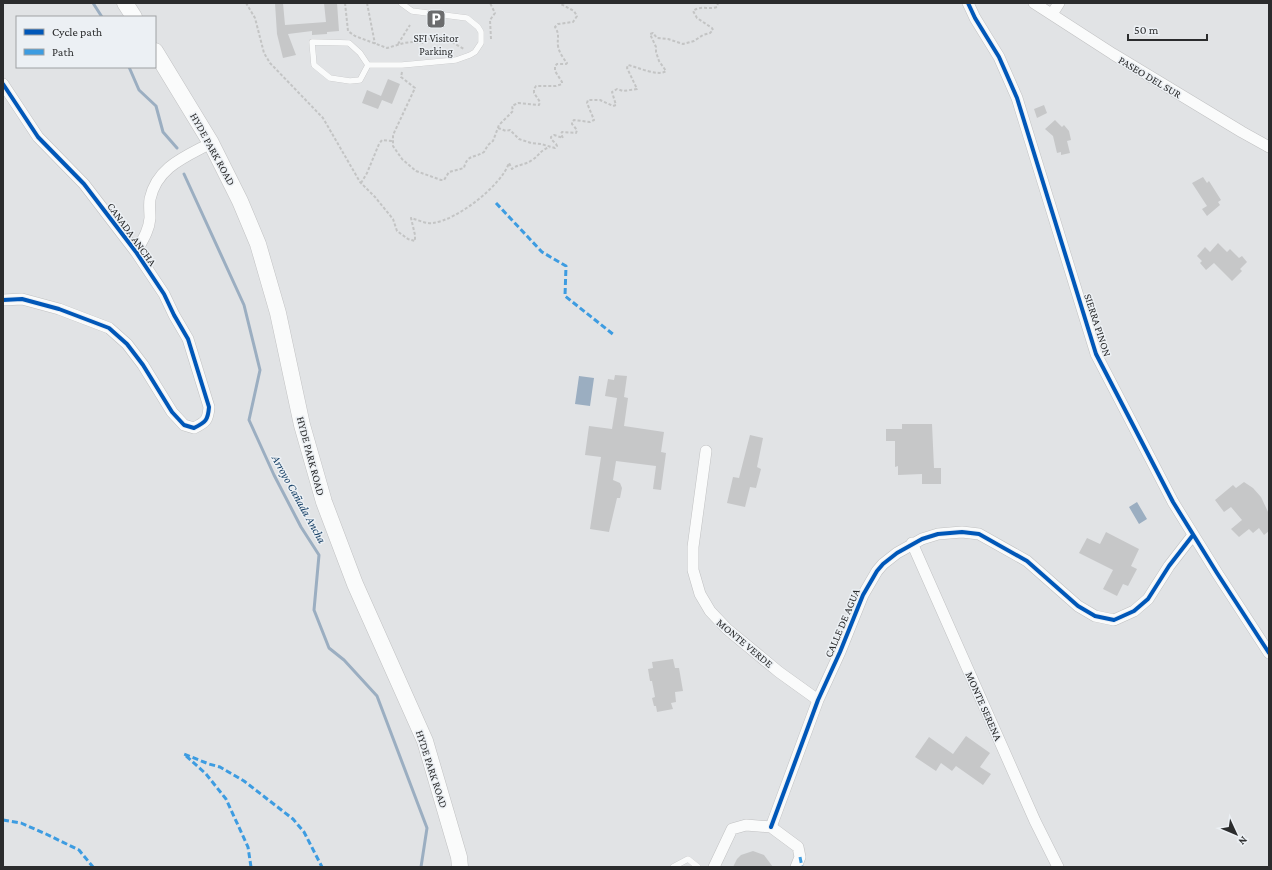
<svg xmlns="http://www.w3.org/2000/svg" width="1272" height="870" viewBox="0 0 1272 870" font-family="'Crimson Pro',serif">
	<rect width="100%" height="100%" fill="#e1e3e5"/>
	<path fill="#9baec1" d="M579 376 594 378 590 406 575 404Z
		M1137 502 1147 519 1139 524 1129 507Z"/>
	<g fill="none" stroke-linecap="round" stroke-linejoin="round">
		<path stroke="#9baec1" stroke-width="3" d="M93 3 102 17
			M129 67 139 90 156 106 163 132 177 148
			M184 174 244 305 260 370 249 420 274 475 301 527 319 555 314 610 329 648 344 660 377 696 427 828 421 867"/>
	</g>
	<path fill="#c6c7c8" d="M275 3H283L285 25 326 22 324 3H337L339 31 327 32V34L312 35V31L288 34 296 55 283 58 277 34Z
		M388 79 400 84 392 104 382 100 378 109 362 103 367 90 381 96Z
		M1044 105 1047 113 1037 118 1034 109Z
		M1055 120 1062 127 1064 125 1069 131 1071 140 1067 141 1070 153 1061 155V152L1057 153 1053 136 1045 129Z
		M1203 177 1207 183 1209 181 1221 200 1218 202 1220 205 1207 216 1202 209 1207 206 1192 183Z
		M1218 243 1227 252 1230 249 1239 258 1242 256 1247 262 1240 269 1242 271 1232 281 1214 263 1206 270 1200 263 1202 261 1197 256 1205 247 1210 252Z
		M615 375 627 376 624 397 628 398 624 426 664 432 661 452 666 453 661 490 653 489 656 466 616 461 613 480 620 483 622 488 620 498H617L609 532 590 529 601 457 585 455 589 426 612 429 617 398 605 396 608 379 614 380Z
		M902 424H932L934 468H941V484H922V474L898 475V466L895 467V441H886V429H902Z
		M750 435 763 438 757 467 761 469 756 488 750 487 745 507 727 503 733 477 739 478Z
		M1244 482 1253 488 1261 497 1269 514V531L1264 535 1259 528 1253 533 1249 529 1239 537 1231 529 1242 520 1231 507 1224 512 1215 500 1233 485 1236 488Z
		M1106 532 1139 549 1131 566 1137 569 1128 586 1123 584 1117 596 1103 589 1113 570 1079 553 1087 538 1100 544Z
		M673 659 675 668H679L683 691 675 692 676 702 671 703 673 709 657 712 656 706H654L652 698 655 697 652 681H650L648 669 653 668 652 662Z
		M966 736 990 753 980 767 991 774 983 785 956 766 952 771 941 763 936 771 915 757 929 737 953 754Z
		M753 851 764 855 773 867H733L737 859 741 855Z"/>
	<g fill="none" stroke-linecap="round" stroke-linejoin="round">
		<g stroke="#c0c1c2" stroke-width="6">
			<path id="service" d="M312 42 349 43 360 53 368 65 360 80 350 81 330 78 314 65Z
				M368 65H402L456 60 470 55 475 52 481 43V32L478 27 467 18 412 11 401 3
				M673 867 688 859 698 867"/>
		</g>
		<g stroke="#c0c1c2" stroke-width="12">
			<path id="minor" d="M968 3 975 18 999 57 1017 98 1096 354 1173 502 1217 573 1269 653
				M1034 3 1113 54 1242 132 1269 147
				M1052 14 1059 3
				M3 84 38 137 84 184 136 252 164 294 174 315 188 339 209 407C208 420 206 422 194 428L184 425 172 412 143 365 127 344 109 328 59 309 22 299 3 300
				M136 252C142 241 149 231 150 218 150 212 149 205 150 199 157 167 185 157 211 143
				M706 451 693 547V570L700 594 710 611 727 629 779 672 818 700
				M912 543 1035 821 1058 867
				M771 827 818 700 840 652 863 595 877 571 883 564 897 553 922 539 938 534 962 532 979 534 1027 561 1078 606 1095 616 1114 620 1134 611 1148 599 1169 566 1193 535
				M714 867 732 829 746 825 771 827 798 847 800 857 796 867"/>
		</g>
		<g stroke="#c0c1c2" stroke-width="17">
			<path id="secondary" d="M125 3 134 17
				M155 51 211 143 240 201 258 244 278 313 302 425 324 502 355 584 425 741 459 857 460 867"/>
		</g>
		<path stroke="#c3c4c4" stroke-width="2" stroke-dasharray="3 2" stroke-linecap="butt" d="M246 3 255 18 264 53 270 63 323 118 360 182 375 197 393 219 397 231 408 239 415 241V235L411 218C418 220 426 224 433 223 457 220 501 186 509 163L512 169C518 164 526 165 532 160 540 155 540 150 550 147
			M345 3 348 31 355 36 387 48 404 43 412 42 424 43 428 39H434L439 42 448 40 464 49
			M367 3 375 44
			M491 39 490 20 495 13 490 3H491
			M398 44 410 25
			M402 72 401 77 415 88 393 135V146L402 159 416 171 441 180H444L449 172 464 168C467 154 475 158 484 152L488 145 493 141 499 125 513 111 512 106 518 103 539 105 540 102 534 93V89L536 86H556L562 84V82L555 71V66L557 64H566L567 63C563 58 559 52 558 46 557 37 560 35 555 27L558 24 573 22 577 16 574 11 559 3
			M498 128 506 131 510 130 519 139 531 143 541 144 555 148 557 146 556 144 551 139V137L554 135 563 138 561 134 562 132 576 133 577 130 572 124V122L574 120 590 122 594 120 587 103 588 100H600L613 106 616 105 612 92 617 89 623 91 637 89 628 70 627 68 628 65C637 67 659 77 666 71L659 61 656 52V47L650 34 653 33 657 38 668 39 683 44 694 41 703 35 710 33 713 30 712 28 697 18 693 11C701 5 708 10 717 7L718 3
			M361 183 367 173 379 144 382 140 393 141"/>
		<use href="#service" stroke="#fafbfb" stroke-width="5.5"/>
		<use href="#minor" stroke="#fafbfb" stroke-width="11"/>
		<use href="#secondary" stroke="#fafbfb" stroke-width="16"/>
		<path stroke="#3d9ce1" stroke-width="3" stroke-dasharray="6 3" stroke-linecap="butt" d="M496 203 542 252 566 266 565 296 614 335
			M3 820 21 823 46 834 79 850 93 867
			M800 857 802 867
			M251 867 248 847 226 799 206 774 184 754 209 764 220 767 244 781 293 819 304 832 322 867"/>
		<g stroke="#ecf0f4" stroke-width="6">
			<path id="cycleway" d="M968 3 975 18 999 57 1017 98 1096 354 1173 502 1217 573 1269 653
				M3 84 38 137 84 184 136 252 164 294 174 315 188 339 209 407C208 420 206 422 194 428L184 425 172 412 143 365 127 344 109 328 59 309 22 299 3 300
				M771 827 818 700 840 652 863 595 877 571 883 564 897 553 922 539 938 534 962 532 979 534 1027 561 1078 606 1095 616 1114 620 1134 611 1148 599 1169 566 1193 535"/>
		</g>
		<use href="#cycleway" stroke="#0057b8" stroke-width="4"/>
	</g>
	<defs>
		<g id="parking-square" transform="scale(1)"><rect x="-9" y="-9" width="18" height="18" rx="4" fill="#6b6c6d" stroke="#ecf0f4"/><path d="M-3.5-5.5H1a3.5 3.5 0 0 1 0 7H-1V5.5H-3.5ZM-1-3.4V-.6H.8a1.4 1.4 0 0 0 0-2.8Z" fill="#fff"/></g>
	</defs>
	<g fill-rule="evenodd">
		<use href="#parking-square" x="436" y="19"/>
	</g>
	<g text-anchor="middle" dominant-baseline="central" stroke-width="3" stroke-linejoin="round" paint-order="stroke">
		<g font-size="11" fill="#2b2c2d" stroke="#ecf0f4">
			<text x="436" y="38">SFI Visitor<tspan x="436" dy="13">Parking</tspan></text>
		</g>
		<g font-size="11" fill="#2b2c2d" stroke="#ecf0f4">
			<text transform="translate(1150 77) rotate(31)">PASEO DEL SUR</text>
			<text transform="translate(213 149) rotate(61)">HYDE PARK ROAD</text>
			<text transform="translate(132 234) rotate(54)">CANADA ANCHA</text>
			<text transform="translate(1098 325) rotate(72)">SIERRA PINON</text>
			<text transform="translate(311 456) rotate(75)">HYDE PARK ROAD</text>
			<text transform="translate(842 623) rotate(-67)">CALLE DE AGUA</text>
			<text transform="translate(745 643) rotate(40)">MONTE VERDE</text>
			<text transform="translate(984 706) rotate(66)">MONTE SERENA</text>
			<text transform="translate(432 769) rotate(72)">HYDE PARK ROAD</text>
		</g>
		<g font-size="12" font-style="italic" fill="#174066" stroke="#ecf0f4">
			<text transform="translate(299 499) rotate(61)">Arroyo Cañada Ancha</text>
		</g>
	</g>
	<rect width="1272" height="870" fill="none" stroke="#2b2c2d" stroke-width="8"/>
	<rect x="16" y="16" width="140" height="52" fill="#ecf0f4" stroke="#9fa2a4"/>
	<rect x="24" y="29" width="20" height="6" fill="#0057b8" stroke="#9fa2a4"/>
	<text x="52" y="36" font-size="12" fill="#2b2c2d">Cycle path</text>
	<rect x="24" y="49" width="20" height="6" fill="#3d9ce1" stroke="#9fa2a4"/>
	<text x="52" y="56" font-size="12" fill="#2b2c2d">Path</text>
	<g transform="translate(1236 834) rotate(134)" stroke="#ecf0f4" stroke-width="3" paint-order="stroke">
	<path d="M0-3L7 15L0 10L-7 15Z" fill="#2b2c2d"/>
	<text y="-6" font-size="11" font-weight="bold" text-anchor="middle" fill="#2b2c2d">N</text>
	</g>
	<path d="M1128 34v6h79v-6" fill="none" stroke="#2b2c2d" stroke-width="2"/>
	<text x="1134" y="34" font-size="12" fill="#2b2c2d" stroke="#ecf0f4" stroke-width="3" paint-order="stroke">50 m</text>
</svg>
